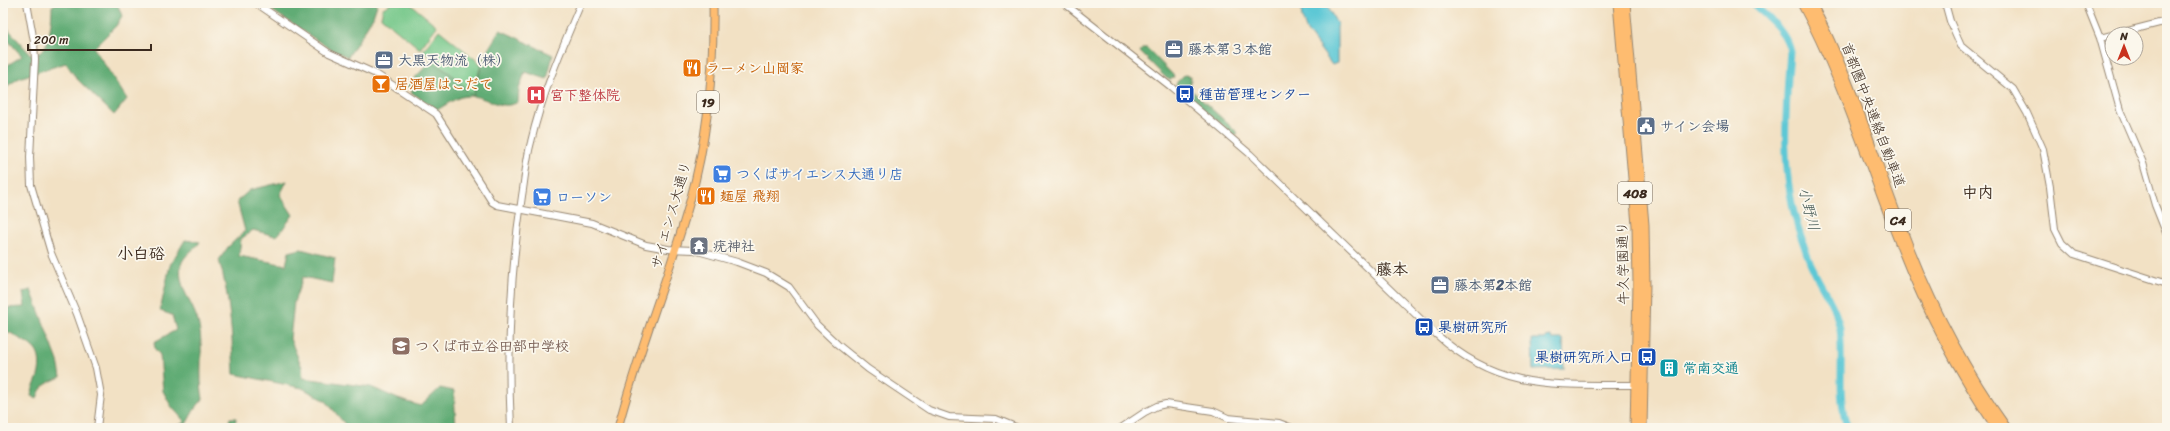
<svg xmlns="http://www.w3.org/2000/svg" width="2170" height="431" viewBox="0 0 2170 431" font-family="Sriracha,'Klee One',sans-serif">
	<rect width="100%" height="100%" fill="#fbf7ec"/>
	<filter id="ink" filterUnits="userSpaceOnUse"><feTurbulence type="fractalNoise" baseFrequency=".025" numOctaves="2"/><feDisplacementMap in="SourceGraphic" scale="8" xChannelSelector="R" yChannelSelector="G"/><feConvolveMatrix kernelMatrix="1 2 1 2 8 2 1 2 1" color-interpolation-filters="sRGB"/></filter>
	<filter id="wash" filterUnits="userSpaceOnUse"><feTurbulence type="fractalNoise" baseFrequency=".012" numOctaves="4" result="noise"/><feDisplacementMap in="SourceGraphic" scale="16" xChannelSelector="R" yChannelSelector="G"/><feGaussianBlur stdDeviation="0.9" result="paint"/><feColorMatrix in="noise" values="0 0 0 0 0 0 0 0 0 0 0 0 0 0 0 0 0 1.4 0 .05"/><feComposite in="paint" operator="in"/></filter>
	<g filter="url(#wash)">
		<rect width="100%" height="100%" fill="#f2e1c4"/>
		<path fill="#75c789" stroke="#587854" d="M392 3H409L437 26 420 49 381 17 383 8Z
			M439 30 481 64 473 96 451 74 431 61 433 58 423 51Z"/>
		<path fill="#60ac75" stroke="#4e6b4a" d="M57 3H117L122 16 116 26 94 48 127 99 114 115 76 78 66 63 19 78 3 89V68L22 56 3 35V23L30 54C34 54 38 55 42 51 50 44 52 16 52 6Z
			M261 3H377V5L373 17 348 57 330 49Z
			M500 30C519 38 535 47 553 55L547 79 525 72 519 89 518 102C500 112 486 95 468 96 457 96 446 105 437 110L411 92 413 89 407 86 431 61 451 74 473 96 484 56Z
			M1143 48H1147L1174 76 1173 78 1170 80 1166 78 1140 52Z
			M1184 75 1191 76 1190 89 1238 133 1235 136 1176 86 1177 82Z
			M287 181 280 195 293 215 279 234 275 236 253 230 241 239 239 256 286 265 289 252 301 249 335 258 332 283 303 277 294 302 290 339 302 367 303 378 371 387 398 399 421 406 440 388 454 391 456 428H348L326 401 302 388 234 374C232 335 230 297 219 260L228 247 245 231 237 201 250 190Z
			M185 240 200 242C195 249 183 256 181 265 177 289 195 304 199 326 204 350 198 375 203 399L194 410 184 428H158L175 427 185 422 171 406 163 391 160 355 155 349 154 342 176 330 172 315 160 311 170 265Z
			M31 290 58 361 61 377C49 382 40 385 37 399L31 396C32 387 38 380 39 372 43 346 28 345 11 333L3 334V308L25 307 23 292Z
			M230 418H236L235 428H227Z"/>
		<path fill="#5dc8d5" stroke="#4c797a" d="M1301 3H1328L1329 9 1337 24V63L1332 65 1307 31 1302 18Z
			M1551 336 1552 339H1563L1564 369 1533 370 1532 339H1545L1546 337Z"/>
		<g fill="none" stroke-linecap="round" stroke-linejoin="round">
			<path stroke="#5dc8d5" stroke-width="7" d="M1752 3C1767 17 1786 30 1790 51 1785 115 1780 176 1801 237 1805 248 1808 259 1813 269 1822 289 1836 306 1840 329 1844 362 1836 397 1848 428"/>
		</g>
	</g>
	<g filter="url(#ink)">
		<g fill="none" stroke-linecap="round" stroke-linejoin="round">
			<g stroke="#968671" stroke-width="8">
				<path id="minor" d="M27 3 34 42 35 60 30 157 31 185 51 253 77 314 96 368 101 395 97 428
					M256 3 329 53 376 74 436 114 492 202 497 205 592 223 646 245 668 249 694 250 737 262 766 273 789 287 817 325 837 344 868 369 929 410 949 417 996 419 1018 428
					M1064 3 1170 86 1250 154 1436 334C1501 393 1559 384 1639 385
					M1945 3 1950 21 1961 46 2013 89 2027 113 2043 149 2050 187 2055 229 2062 243 2074 254 2167 284
					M2086 3 2100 38 2120 110 2143 163 2155 205 2167 235
					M2116 34 2167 21
					M2100 38 2112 35
					M511 428C507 349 510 274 522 196 525 178 526 160 531 142 542 94 562 48 581 3
					M1121 428 1145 412 1157 406 1166 404 1213 411 1228 418 1279 423 1292 428"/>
			</g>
			<g stroke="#968671" stroke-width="9">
				<path id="major" d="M618 428C638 351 669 277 690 201 708 137 714 69 713 3"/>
			</g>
			<g stroke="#968671" stroke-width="11">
				<path id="highway" d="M1618 3 1637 225 1638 284 1635 428
					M1625 3 1644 225 1645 284 1642 428
					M1802 3C1842 77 1866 157 1897 235 1923 304 1956 367 1997 428
					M1811 3C1850 76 1873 156 1903 233 1929 302 1963 368 2006 428"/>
			</g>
			<use href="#minor" stroke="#fff" stroke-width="6"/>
			<use href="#major" stroke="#febc70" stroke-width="7"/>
			<use href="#highway" stroke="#febc70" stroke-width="9"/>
		</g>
	</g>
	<defs>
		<g id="office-square" transform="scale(1)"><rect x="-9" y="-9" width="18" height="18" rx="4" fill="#5c6f8a" stroke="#fbf7ec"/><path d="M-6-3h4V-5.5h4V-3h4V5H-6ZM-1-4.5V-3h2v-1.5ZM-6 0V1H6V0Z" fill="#fff"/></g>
		<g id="restaurant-square" transform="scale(1)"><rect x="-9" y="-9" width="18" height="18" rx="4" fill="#e8710a" stroke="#fbf7ec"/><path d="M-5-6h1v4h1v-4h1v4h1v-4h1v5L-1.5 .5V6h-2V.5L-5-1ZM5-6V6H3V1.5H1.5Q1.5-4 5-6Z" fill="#fff"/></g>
		<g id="bar-square" transform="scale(1)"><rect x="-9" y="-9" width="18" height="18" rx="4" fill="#e8710a" stroke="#fbf7ec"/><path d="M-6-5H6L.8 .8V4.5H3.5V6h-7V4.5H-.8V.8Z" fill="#fff"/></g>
		<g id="bus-square" transform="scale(1)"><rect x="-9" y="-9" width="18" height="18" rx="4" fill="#1a4fb4" stroke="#fbf7ec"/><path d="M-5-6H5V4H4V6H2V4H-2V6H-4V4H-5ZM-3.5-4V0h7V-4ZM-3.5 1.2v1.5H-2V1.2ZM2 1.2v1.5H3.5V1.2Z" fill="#fff"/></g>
		<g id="hospital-square" transform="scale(1)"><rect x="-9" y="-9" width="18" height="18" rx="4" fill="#e0444e" stroke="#fbf7ec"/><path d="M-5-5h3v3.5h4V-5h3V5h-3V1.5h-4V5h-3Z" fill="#fff"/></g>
		<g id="civic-square" transform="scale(1)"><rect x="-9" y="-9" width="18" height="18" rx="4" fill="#5c6f8a" stroke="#fbf7ec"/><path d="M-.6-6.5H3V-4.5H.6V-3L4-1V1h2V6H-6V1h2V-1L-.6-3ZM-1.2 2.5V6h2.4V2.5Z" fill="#fff"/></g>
		<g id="supermarket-square" transform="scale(1)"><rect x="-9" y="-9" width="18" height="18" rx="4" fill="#3f7fe0" stroke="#fbf7ec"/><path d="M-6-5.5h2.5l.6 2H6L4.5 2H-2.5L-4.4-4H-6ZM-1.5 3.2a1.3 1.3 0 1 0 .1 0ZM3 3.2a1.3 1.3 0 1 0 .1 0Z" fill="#fff"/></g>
		<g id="temple-square" transform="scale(1)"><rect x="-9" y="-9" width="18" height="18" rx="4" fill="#6b7280" stroke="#fbf7ec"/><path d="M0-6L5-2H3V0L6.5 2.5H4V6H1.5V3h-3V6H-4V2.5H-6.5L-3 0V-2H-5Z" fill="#fff"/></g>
		<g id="school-square" transform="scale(1)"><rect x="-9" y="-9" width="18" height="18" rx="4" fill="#8d6e63" stroke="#fbf7ec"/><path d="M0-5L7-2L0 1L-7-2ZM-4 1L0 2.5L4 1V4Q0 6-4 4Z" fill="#fff"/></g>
		<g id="building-square" transform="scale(1)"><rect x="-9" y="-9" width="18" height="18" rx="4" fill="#0f9aa8" stroke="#fbf7ec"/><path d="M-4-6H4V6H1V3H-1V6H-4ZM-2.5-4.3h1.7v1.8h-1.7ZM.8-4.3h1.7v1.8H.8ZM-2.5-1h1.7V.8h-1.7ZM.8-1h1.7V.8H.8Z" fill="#fff"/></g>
	</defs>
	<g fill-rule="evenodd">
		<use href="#office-square" x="1174" y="49"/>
		<use href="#office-square" x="384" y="60"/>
		<use href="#restaurant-square" x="692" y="68"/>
		<use href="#bar-square" x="381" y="84"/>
		<use href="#bus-square" x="1185" y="94"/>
		<use href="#hospital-square" x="536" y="95"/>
		<use href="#civic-square" x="1646" y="126"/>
		<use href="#supermarket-square" x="722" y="174"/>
		<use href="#restaurant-square" x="706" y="196"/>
		<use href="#supermarket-square" x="542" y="197"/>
		<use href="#temple-square" x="699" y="246"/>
		<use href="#office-square" x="1440" y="285"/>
		<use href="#bus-square" x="1424" y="327"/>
		<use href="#school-square" x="401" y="346"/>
		<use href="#bus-square" x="1647" y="357"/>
		<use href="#building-square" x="1669" y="368"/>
	</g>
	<g text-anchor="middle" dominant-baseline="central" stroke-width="3.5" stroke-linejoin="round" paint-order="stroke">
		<g fill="#fbf7ec" stroke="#75685c" stroke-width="1">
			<rect x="697" y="91" width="22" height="22" rx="3"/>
			<rect x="1618" y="182" width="34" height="22" rx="3"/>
			<rect x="1885" y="209" width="26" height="22" rx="3"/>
		</g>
		<g font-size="13" font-weight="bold" fill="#3b2a1e">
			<text x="708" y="102">19</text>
			<text x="1635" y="193">408</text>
			<text x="1898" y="220">C4</text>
		</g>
		<g font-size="14" font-weight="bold" fill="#4e5e75" stroke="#fbf7ec" text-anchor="start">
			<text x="1188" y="49">藤本第３本館</text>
			<text x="398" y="60">大黒天物流（株）</text>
			<text x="1660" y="126">サイン会場</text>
			<text x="1454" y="285">藤本第2本館</text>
		</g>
		<g font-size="14" font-weight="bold" fill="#c56008" stroke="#fbf7ec" text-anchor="start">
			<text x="706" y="68">ラーメン山岡家</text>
			<text x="395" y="84">居酒屋はこだて</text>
			<text x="720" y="196">麺屋 飛翔</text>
		</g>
		<g font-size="14" font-weight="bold" fill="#164399" stroke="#fbf7ec" text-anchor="start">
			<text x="1199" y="94">種苗管理センター</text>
			<text x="1438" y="327">果樹研究所</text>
			<text x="1633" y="357" text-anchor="end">果樹研究所入口</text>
		</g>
		<g font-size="14" font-weight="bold" fill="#be3a42" stroke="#fbf7ec" text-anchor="start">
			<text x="550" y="95">宮下整体院</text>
		</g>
		<g font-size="14" fill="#3b2a1e" stroke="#fbf7ec">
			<text transform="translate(1873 115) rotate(69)">首都圏中央連絡自動車道</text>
			<text transform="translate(671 215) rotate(-74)">サイエンス大通り</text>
			<text transform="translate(1623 263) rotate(-91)">牛久学園通り</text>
		</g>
		<g font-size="14" font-weight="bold" fill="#366cbe" stroke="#fbf7ec" text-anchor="start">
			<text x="736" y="174">つくばサイエンス大通り店</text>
			<text x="556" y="197">ローソン</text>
		</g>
		<g font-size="14" font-weight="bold" fill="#5b616d" stroke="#fbf7ec" text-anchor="start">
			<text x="713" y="246">疣神社</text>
		</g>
		<g font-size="14" font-weight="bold" fill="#785e54" stroke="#fbf7ec" text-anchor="start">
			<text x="415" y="346">つくば市立谷田部中学校</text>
		</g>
		<g font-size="14" font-weight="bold" fill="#0d838f" stroke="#fbf7ec" text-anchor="start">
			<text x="1683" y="368">常南交通</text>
		</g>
		<g font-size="15" font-style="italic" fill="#455955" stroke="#fbf7ec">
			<text transform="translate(1809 209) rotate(76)">小野川</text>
		</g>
		<g font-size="16" font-weight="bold" fill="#3b2a1e" stroke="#fbf7ec">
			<text x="1978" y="192">中内</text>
			<text x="141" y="253">小白硲</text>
			<text x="1392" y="269">藤本</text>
		</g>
	</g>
	<rect width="2170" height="431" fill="none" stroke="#fbf7ec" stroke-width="16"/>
	<g transform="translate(2124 46)"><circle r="19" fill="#fbf7ec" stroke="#aea59a"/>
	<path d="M0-3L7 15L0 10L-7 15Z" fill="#c8321e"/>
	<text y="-6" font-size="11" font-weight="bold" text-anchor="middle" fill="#3b2a1e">N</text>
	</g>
	<path d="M28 44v6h123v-6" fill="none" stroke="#3b2a1e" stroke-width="2"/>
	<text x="34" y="44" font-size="12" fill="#3b2a1e" stroke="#fbf7ec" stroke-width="3" paint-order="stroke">200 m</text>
</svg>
